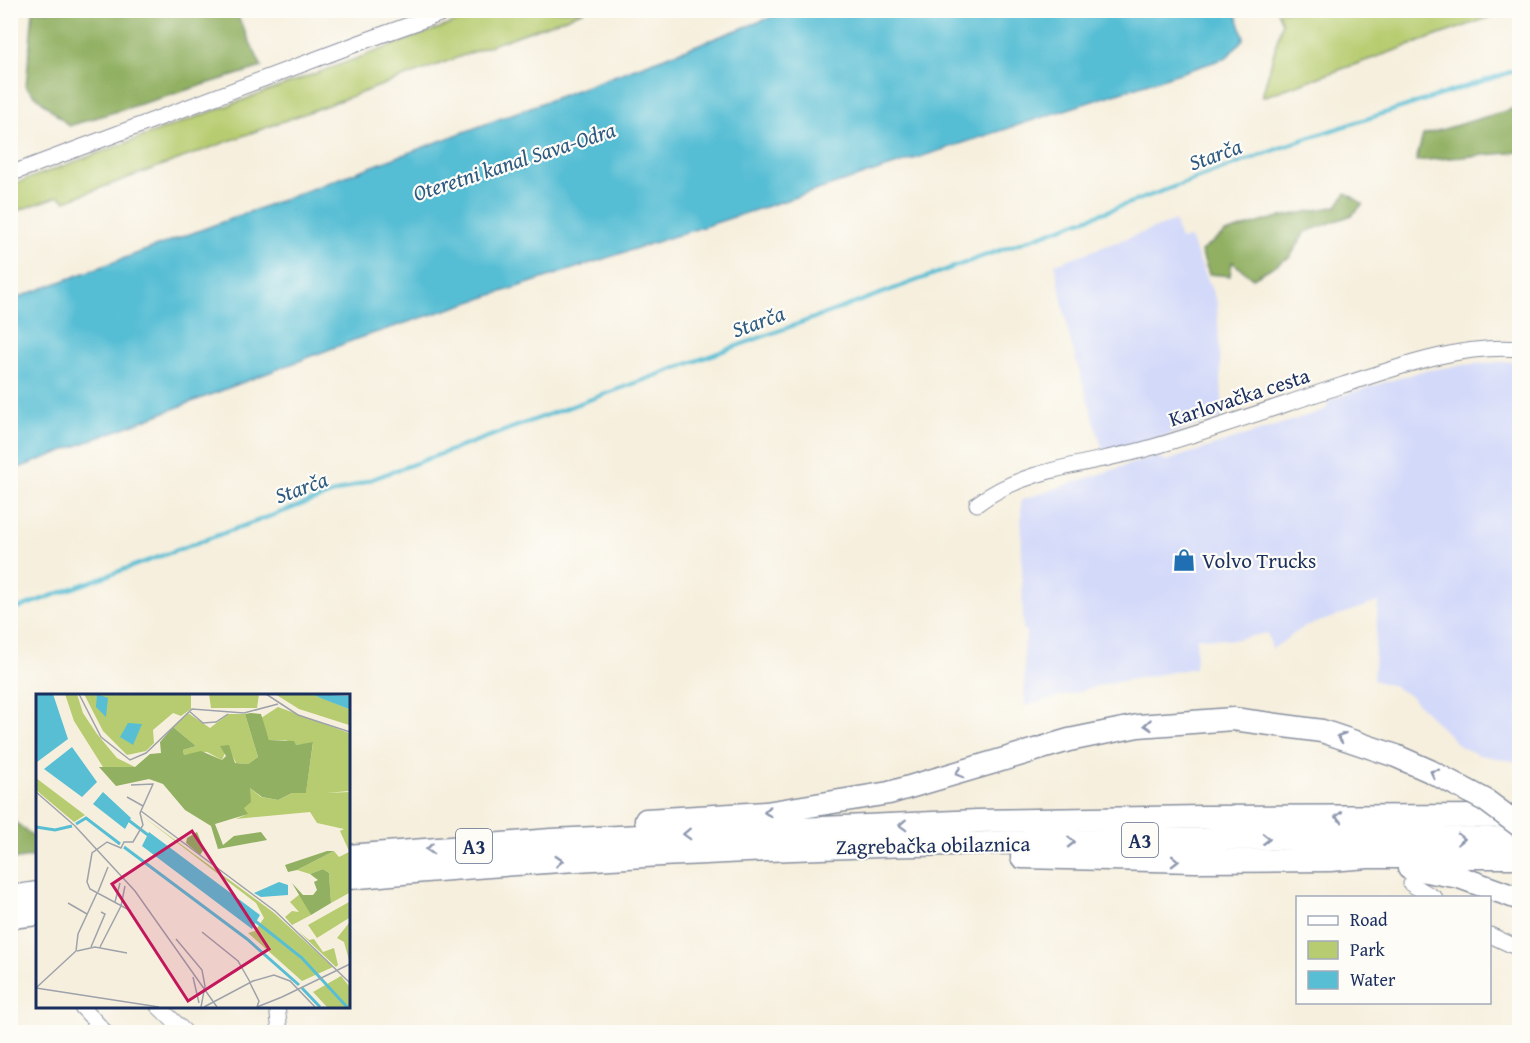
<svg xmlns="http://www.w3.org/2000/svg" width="1530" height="1043" viewBox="0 0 1530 1043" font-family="'Gentium Book Plus',serif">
	<rect width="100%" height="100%" fill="#fdfcf7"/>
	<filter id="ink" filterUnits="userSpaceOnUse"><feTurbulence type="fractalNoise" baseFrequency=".0167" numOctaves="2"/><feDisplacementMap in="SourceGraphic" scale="12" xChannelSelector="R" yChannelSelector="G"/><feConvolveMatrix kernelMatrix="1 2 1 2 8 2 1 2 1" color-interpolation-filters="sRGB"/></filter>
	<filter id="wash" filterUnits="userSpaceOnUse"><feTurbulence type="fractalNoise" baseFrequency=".008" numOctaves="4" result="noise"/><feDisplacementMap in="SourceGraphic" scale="24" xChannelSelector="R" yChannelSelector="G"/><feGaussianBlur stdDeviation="1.35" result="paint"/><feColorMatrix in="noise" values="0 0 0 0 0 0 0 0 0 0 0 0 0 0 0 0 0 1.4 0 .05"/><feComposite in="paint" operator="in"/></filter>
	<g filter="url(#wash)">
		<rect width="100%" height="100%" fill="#f6efdd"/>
		<path fill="#d3d9f9" d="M1175 221 1180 240 1190 238 1217 302 1223 417 1154 439 1103 451 1069 336 1055 264Z
			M1519 361V762L1479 755 1461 747 1410 696 1393 686 1373 680 1378 602 1304 627 1272 649 1267 633 1233 640 1197 637 1195 668 1105 684 1025 706 1024 644 1026 640V632L1023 628 1021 500 1155 456 1166 461 1325 410 1331 399 1422 371 1472 364Z"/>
		<path fill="#b7cc70" stroke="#697e67" stroke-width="1.5" d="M489 10 585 11 65 201 59 196 11 213V185Z
			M1277 11H1508L1262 97 1282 23Z"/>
		<path fill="#91b062" stroke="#567060" stroke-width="1.5" d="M33 11H235L262 67 69 126 26 87Z
			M1519 107V152L1416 161 1423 135Z
			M1346 193 1363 204 1352 215 1305 232 1290 257 1253 278 1232 262 1230 276 1209 274 1201 251 1225 233 1275 218 1337 206Z
			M11 819 37 839V856L11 860Z"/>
		<path fill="#57bed4" stroke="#397699" stroke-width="1.5" d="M1235 10 1244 38 1226 58 359 338 11 471V300L271 204 788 11Z"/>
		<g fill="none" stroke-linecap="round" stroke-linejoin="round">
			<path stroke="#57bed4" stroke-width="4" d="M10 611 1305 139 1520 69"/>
		</g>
	</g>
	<g filter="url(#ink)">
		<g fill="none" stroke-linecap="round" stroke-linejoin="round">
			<g stroke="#888f9e" stroke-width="17">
				<path id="minor" d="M10 174 367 40 451 10
					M977 504C1025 467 1096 464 1153 447 1216 428 1279 406 1343 385 1399 367 1459 344 1520 349
					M1411 884 1435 898
					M1490 935 1520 949
					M81 1006 105 1032
					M158 1006 185 1032
					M277 1006 280 1032"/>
			</g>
			<g stroke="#888f9e" stroke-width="25">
				<path id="highway" d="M646 820 766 813 889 793 1069 740 1138 726 1233 719 1322 731 1396 756
					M348 856 551 840 978 821 1202 817 1518 816
					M1022 857 1196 861 1330 860 1368 857H1520
					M1409 868 1459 877 1520 899
					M348 878C636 850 924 843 1213 839 1315 837 1417 839 1520 838
					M10 897 38 893
					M10 917 38 914"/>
			</g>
			<use href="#minor" stroke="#fff" stroke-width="15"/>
			<use href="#highway" stroke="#fff" stroke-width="22"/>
			<g stroke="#888f9e" stroke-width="25" stroke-linecap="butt">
				<path id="highway-bridge" d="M1396 756 1430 771 1485 800 1520 826"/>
			</g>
			<use href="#highway-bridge" stroke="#fff" stroke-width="22"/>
		</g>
		<defs><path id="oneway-chevron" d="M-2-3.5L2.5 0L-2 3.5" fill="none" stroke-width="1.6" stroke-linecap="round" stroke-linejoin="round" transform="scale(1.5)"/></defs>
		<g stroke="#8d97ae">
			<use href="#oneway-chevron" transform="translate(1148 725) rotate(176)"/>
			<use href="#oneway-chevron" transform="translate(1341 737) rotate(-161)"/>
			<use href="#oneway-chevron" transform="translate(959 773) rotate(163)"/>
			<use href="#oneway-chevron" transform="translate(1434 773) rotate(-153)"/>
			<use href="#oneway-chevron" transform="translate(768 812) rotate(173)"/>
			<use href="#oneway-chevron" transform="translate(1339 817) rotate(-180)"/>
			<use href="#oneway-chevron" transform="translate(903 825) rotate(178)"/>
			<use href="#oneway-chevron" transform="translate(687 834) rotate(178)"/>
			<use href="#oneway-chevron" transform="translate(1266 839)"/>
			<use href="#oneway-chevron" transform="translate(1461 839)"/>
			<use href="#oneway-chevron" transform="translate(1071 842)"/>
			<use href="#oneway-chevron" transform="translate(430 849) rotate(176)"/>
			<use href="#oneway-chevron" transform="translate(559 861) rotate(-4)"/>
			<use href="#oneway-chevron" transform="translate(1175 861) rotate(1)"/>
		</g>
	</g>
	<defs>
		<g id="shop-bare" transform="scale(1.8)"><path d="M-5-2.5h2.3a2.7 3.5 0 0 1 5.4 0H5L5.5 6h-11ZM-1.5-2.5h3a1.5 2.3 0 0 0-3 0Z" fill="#1f6fb2" stroke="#fdfcf7" stroke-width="2.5" paint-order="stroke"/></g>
	</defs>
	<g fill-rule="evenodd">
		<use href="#shop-bare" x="1184" y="560"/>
	</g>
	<g text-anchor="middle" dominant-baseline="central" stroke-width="4.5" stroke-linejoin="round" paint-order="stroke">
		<g fill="#fdfcf7" stroke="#5f6c8c" stroke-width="1.5">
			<rect x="1122" y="823" width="36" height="34" rx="4.5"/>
			<rect x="456" y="829" width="36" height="34" rx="4.5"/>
		</g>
		<g font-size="20" font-weight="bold" fill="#1b2f5e">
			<text x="1140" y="840">A3</text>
			<text x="474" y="846">A3</text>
		</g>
		<g font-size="21" fill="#1b2f5e" stroke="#fdfcf7">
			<text transform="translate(1239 397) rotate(-18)">Karlovačka cesta</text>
			<text transform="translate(933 845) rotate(-1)">Zagrebačka obilaznica</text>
		</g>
		<g font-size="21" fill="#1b2f5e" stroke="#fdfcf7" text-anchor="start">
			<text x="1202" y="560">Volvo Trucks</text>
		</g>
		<g font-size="22" font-style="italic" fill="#2d5a81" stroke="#fdfcf7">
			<text transform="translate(1215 154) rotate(-20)">Starča</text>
			<text transform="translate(514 161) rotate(-18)">Oteretni kanal Sava-Odra</text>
			<text transform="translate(758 321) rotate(-20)">Starča</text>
			<text transform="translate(301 487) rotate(-20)">Starča</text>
		</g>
	</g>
	<g transform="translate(36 694)">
		<rect width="314" height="314" fill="#f6efdd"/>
		<path d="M29 0H41L47 19 61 40 81 64 99 73H67L38 27ZM48 0H155V15L145 22 137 19 117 36 118 49 110 57 91 61 67 37ZM173 0H223L221 14H175ZM239 0H276L313 15V31L263 15ZM242 13 313 39V97L290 99 313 98V157L304 137 308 135 281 129 274 118 200 125 211 120 208 114 214 94 225 103 242 106 256 99 270 98 277 49 260 51 250 46H233L225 24ZM152 19 174 34 192 20H209L222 63 212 70 200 69 192 52 186 66 171 58 148 61 147 56 160 52 137 33ZM0 84 49 121 38 128 0 96ZM105 121 237 218 297 273 266 287 212 239 219 237 228 224 220 209ZM298 157 303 163 313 158V199L295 209 293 179 287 175 274 180 261 176ZM264 200 275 221 256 231 249 223 256 217 263 218 254 208ZM313 208V224L281 244 272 231ZM313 229 314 265 313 266 308 248 301 244ZM262 237 273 246 278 245 287 258 298 254 302 271 300 273ZM305 282 313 292V313H291L277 298Z" fill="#b7cc70"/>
		<path d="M215 19 225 20 233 46 258 47 260 51 277 48 270 99H256L242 106 226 103 214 94 215 108 208 114 212 120 179 130 187 151 198 142 225 138 231 146 182 155 175 132 149 116 127 90 113 85 80 92 63 73H99L114 60 125 59 124 48 137 33 160 52 147 56 148 61 165 57 186 66 190 62 184 52 193 51 199 69 212 70 222 63 209 20ZM161 138 168 155 164 161 150 149 151 144ZM291 157H298L261 176 252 178 249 171ZM287 175 293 179 295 209 275 221 256 189 267 201H277L281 196 278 188 282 186 274 180Z" fill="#91b062"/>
		<path d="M0 0H17L32 45 1 68ZM61 0 72 4 70 23 60 13ZM276 0 313 2V15L287 5ZM92 29 106 30 97 51 84 43ZM36 53 61 88 46 103 8 75ZM67 98 95 124 89 135 57 110ZM113 138 224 221 216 235 106 152ZM243 188 252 191V201L225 203 218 199Z" fill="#57bed4"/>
		<path fill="none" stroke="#57bed4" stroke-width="3" d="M91 125 112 141M40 130 50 124 84 150M0 133 19 136 36 132M88 153 211 245 263 291M218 226 266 264 311 313M266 294 284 313"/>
		<path fill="none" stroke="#9ea2aa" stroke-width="1.5" d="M43 0 65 43 94 66 110 59 156 15 208 19 242 10M230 0 262 21 314 38M153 17 167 29 180 28 192 20M0 98 39 132 99 197 181 313M91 103 107 112M105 117 239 217 314 289M62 198 72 173M79 208 84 189M32 209 51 220M95 217 54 195 51 188 56 159 71 148 85 154 88 148H97L107 131 104 119 117 90 95 91M166 238 202 267 214 288M140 245 166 276 169 292 165 313M55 253 69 220 65 218M64 253 85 212 89 192M41 257 59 253 91 259M157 283 163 309M214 289 223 307 221 313M1 293 40 257 42 240 61 199M0 294 123 313M246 303 314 270M168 313 217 287 238 281 254 287 279 313M221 313 246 303"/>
		<path fill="#c2185b" fill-opacity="0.15" stroke="#c2185b" stroke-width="3" d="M156 137 233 255 152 307 76 190Z"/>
		<rect width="314" height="314" fill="none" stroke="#1b2f5e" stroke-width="3"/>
	</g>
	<rect width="1530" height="1043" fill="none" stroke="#fdfcf7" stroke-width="36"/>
	<rect x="1296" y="896" width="195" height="108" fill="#fdfcf7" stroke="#a3aaba" stroke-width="1.5"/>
	<rect x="1308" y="916" width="30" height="9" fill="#ffffff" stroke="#a3aaba" stroke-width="1.5"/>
	<text x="1350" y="926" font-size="18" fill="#1b2f5e">Road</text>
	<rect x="1308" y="941" width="30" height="18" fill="#b7cc70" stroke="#a3aaba" stroke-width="1.5"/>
	<text x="1350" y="956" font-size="18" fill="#1b2f5e">Park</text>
	<rect x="1308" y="971" width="30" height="18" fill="#57bed4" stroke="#a3aaba" stroke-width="1.5"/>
	<text x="1350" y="986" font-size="18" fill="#1b2f5e">Water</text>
</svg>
